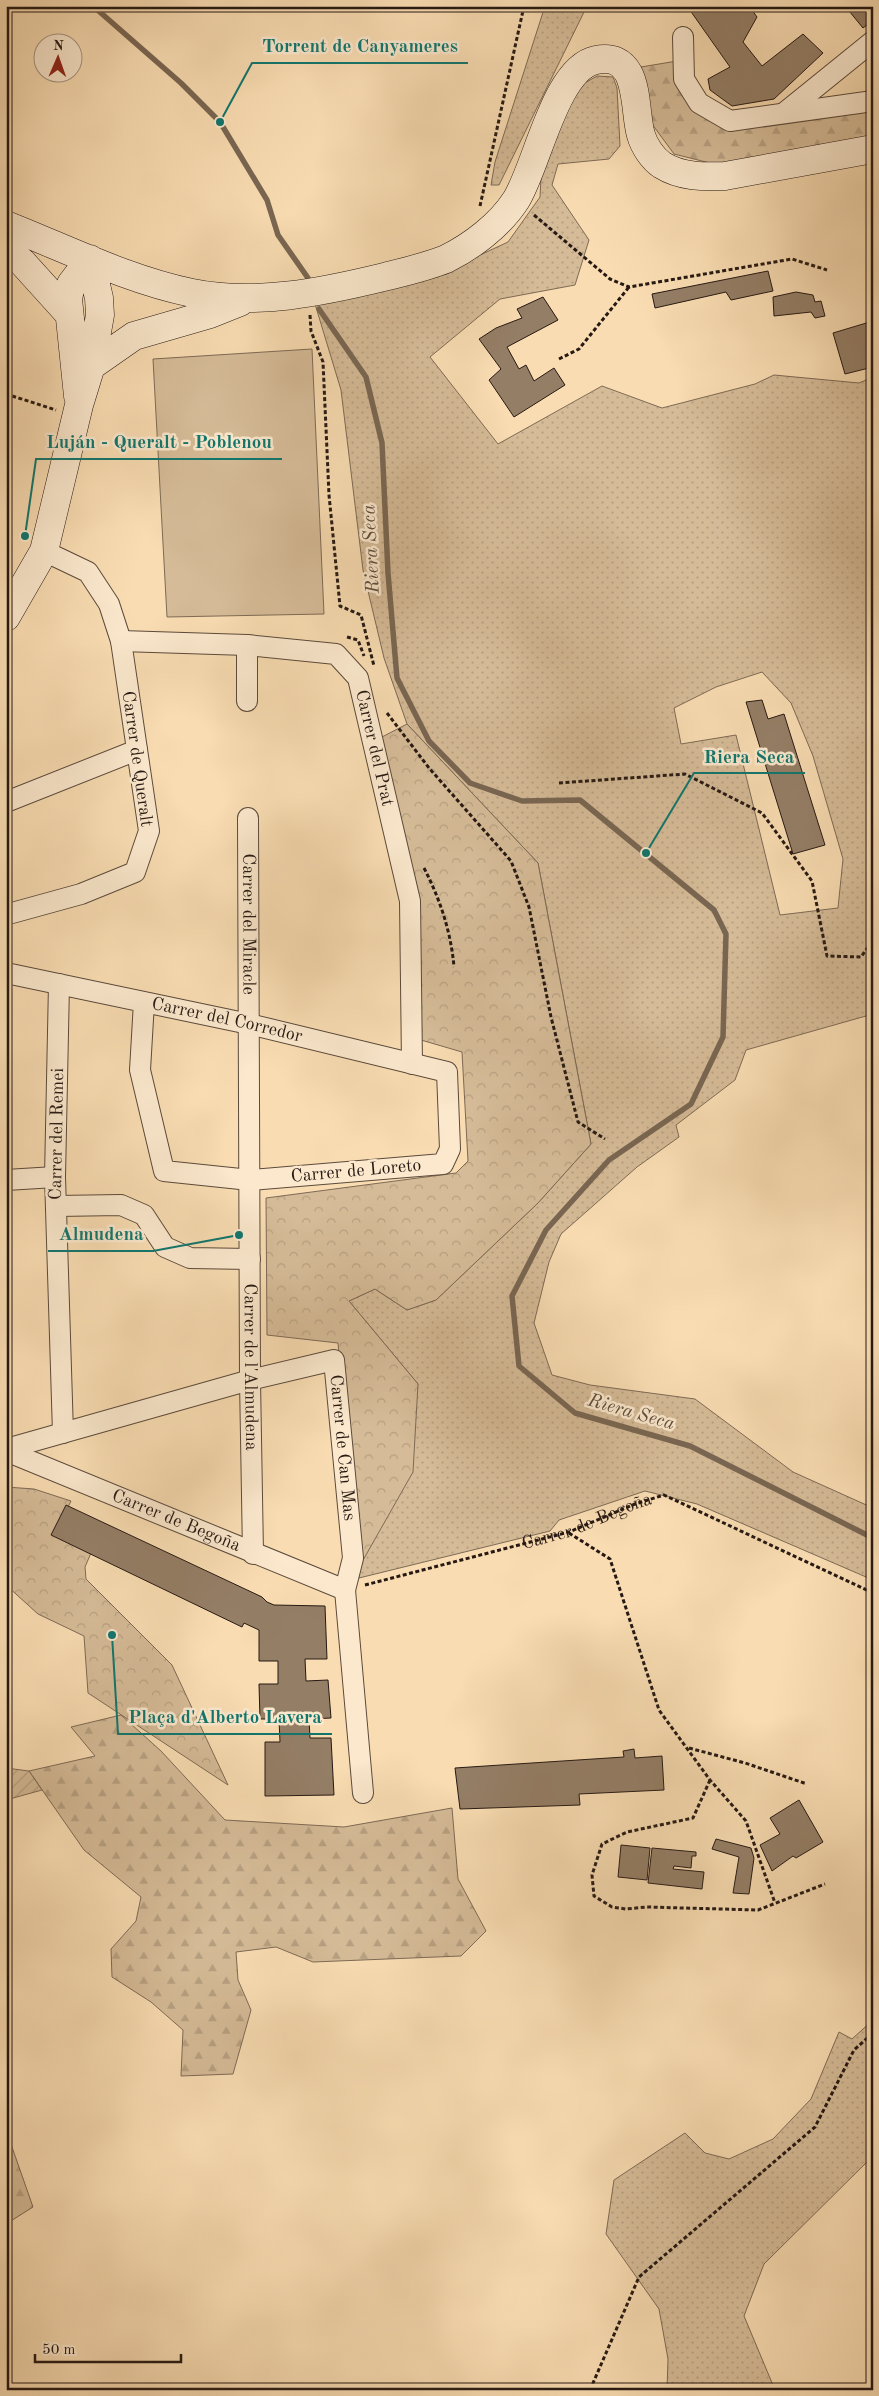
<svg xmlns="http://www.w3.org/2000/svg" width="879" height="2396" viewBox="0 0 879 2396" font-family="'Old Standard TT',serif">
	<defs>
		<pattern id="grass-dots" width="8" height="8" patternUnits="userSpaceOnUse" patternTransform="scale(1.25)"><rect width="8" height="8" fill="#d5bb97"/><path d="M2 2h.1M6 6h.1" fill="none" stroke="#b7a081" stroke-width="1.8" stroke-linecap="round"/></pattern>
		<pattern id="forest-firs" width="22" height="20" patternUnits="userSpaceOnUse" patternTransform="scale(1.25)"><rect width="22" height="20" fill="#d5bb97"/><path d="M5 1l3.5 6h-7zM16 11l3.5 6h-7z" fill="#b7a081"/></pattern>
		<pattern id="park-crowns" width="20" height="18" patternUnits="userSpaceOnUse" patternTransform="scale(1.25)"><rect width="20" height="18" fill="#d5bb97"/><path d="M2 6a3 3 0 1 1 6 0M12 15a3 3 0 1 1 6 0" fill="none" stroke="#b7a081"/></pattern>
		<pattern id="garden-furrows" width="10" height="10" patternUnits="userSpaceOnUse" patternTransform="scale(1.25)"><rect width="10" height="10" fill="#d5bb97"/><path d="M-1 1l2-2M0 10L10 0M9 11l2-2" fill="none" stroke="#b7a081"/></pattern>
	</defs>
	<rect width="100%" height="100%" fill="#f9dcb2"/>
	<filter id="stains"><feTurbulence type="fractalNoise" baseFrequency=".004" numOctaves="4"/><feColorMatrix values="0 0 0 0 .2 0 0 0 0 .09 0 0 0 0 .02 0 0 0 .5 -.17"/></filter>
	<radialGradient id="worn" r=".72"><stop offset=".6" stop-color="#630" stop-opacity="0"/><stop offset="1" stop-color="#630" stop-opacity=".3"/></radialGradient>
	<path fill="url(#grass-dots)" stroke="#7e6a55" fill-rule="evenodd" d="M545 6H587L499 185H491L495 162Z
		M597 76 613 77 617 88 620 146 609 159 558 164 552 185 589 240 575 285 500 299 430 357 498 444 602 386 662 408 755 384 774 375 859 383 873 377V1014L746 1050 735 1080 676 1125 679 1137 637 1167 561 1234 549 1262 534 1323 552 1375 590 1385 695 1399 793 1472 873 1508V1580L697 1504 645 1491 559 1520 550 1531 359 1578 358 1569 418 1384 349 1301 375 1289 407 1310 436 1300 538 1203 591 1144 538 863 407 724 384 658 363 570 341 390 315 304 437 275 508 242 540 197 541 178 576 88ZM762 672 791 703 813 756 843 859 838 908 780 915 736 735 681 744 674 708 716 687Z
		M873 2020V2156L764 2264 744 2316 775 2390H667L668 2359 659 2309 606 2234 614 2180 685 2133 705 2153 729 2159 773 2139 811 2099 839 2032 852 2039Z"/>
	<path fill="url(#forest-firs)" stroke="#7e6a55" d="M683 60 684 79 730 121 873 101V141L726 167 674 154 652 124 641 67Z
		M121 1715 161 1751 225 1820 344 1827 452 1808 458 1879 486 1931 461 1956 313 1962 276 1947 236 1952 238 1980 251 2010 233 2074 181 2076 183 2030 151 2002 112 1977 111 1949 136 1921 141 1897 84 1850 29 1771 95 1756 71 1727Z
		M6 2130 33 2207 6 2224Z"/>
	<path fill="url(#park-crowns)" stroke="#7e6a55" d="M407 724 538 863 591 1144 538 1203 436 1300 407 1310 375 1289 349 1301 418 1384 413 1472 358 1569 338 1343 267 1335 266 1198 456 1173 468 1161 462 1052 421 1040 401 821 382 737Z
		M6 1487 34 1489 71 1501 68 1507 91 1553 85 1567 86 1579 172 1665 228 1785 88 1693 84 1636 38 1614 6 1585Z"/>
	<path fill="url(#garden-furrows)" stroke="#7e6a55" d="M6 1768 29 1771 42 1790 6 1800Z"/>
	<path fill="#d5bb97" stroke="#7e6a55" d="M312 349 324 614 167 617 153 359Z"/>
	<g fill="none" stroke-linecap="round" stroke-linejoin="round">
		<path stroke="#796652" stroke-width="5.5" d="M93 6 181 83 220 122 267 200 278 235 308 278
			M319 309 366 377 382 443 388 573 397 678 429 741 470 783 522 801 580 800 714 910 726 934 723 1037 691 1104 609 1160 546 1230 512 1296 519 1366 575 1413 690 1446 873 1538"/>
	</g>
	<path fill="#947e66" stroke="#261913" d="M687 6H749L757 17 743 42 762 66 803 34 823 53 774 99 732 106 710 90 708 79 730 67Z
		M845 6H873V20L863 28Z
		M768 271 773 291 731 300 726 292 655 308 652 294Z
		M796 292 813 295 815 302 821 301 825 316 815 318 811 312 774 316 773 297Z
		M543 297 558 320 507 347 519 369 526 365 534 381 554 368 565 385 514 417 489 380 501 369 479 339 496 328 522 318 517 309Z
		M873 321V367L845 374 833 333Z
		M762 700 768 719 784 714 825 845 793 854 746 702Z
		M66 1505 262 1597 267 1602 274 1605 325 1606 327 1659H305L306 1681 328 1680 331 1718 309 1719 310 1738H331L334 1795 265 1796V1742H280L279 1719H260L259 1684H278V1661H259V1630L244 1623 242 1627 51 1535Z
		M634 1749 635 1758 662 1756 664 1790 579 1794 580 1805 460 1809 455 1768 624 1757 623 1751Z
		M799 1800 823 1842 796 1858 793 1856 772 1871 760 1845 780 1834 770 1818Z
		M716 1839 751 1848 754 1858 749 1894 733 1893 739 1857 712 1849Z
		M621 1845 650 1848 647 1880 618 1877Z
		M652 1848 696 1852V1856H692L691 1868 674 1866 673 1869 704 1872 702 1889 648 1883Z"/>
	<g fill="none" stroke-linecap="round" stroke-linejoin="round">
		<g stroke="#5b4a3b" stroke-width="22">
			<g id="street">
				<path d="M683 37 684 79 699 103 730 121 873 101"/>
				<path d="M784 113 873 41"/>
				<path id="s2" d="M121 641 247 645 336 654 358 678 410 901 412 1064"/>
				<path d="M247 645V701"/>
				<path d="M6 802 137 750"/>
				<path id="s3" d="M248 818 250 1380 253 1554"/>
				<path d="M12 913 81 894 135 872 149 831 121 641 109 604 88 572 44 551"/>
				<path id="s4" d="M6 973 249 1024 447 1072 450 1149 443 1164 250 1180 164 1171 140 1070 144 1002"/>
				<path d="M59 984 55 1177 63 1433"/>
				<path d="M6 1180 55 1177"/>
				<path d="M56 1206 121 1205 144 1215 165 1247 190 1258 250 1259"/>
				<path id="s5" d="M6 1449 250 1380 334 1360 353 1558 345 1590"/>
				<path id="s6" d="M6 1451 345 1590 363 1793"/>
			</g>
		</g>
		<g stroke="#261913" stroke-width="29">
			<path id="secondary" d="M6 225C67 249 128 280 192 293 256 306 322 292 384 277 404 272 426 267 446 259 472 246 500 225 516 200 537 167 555 68 596 60 642 51 633 110 641 135 644 146 653 159 662 165 681 177 704 177 725 176L873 149
				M6 249 22 262 69 314
				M91 366 134 336 210 314 240 302
				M78 396 68 299 71 284 90 259
				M6 617 44 551 79 405 91 366 100 315 99 298 90 259"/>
		</g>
		<g stroke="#261913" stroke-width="3" stroke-dasharray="4 2.5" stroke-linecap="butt">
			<path d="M480 206 524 6"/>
			<path d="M534 215 610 279 629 287 792 259 827 270"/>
			<path d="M310 315 311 331 323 362 329 495 340 606 361 615 374 666"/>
			<path d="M559 359 579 349 629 287"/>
			<path d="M6 394 56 410"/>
			<path d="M347 637 358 640 364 656"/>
			<path d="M387 713 429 768 511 861 529 907 551 1017 578 1122 605 1139"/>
			<path d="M559 783 685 774 762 813 812 881 827 956 861 957 873 940"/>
			<path d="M424 868C440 899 451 932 454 967"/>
			<path d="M569 1533 610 1559 659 1710 710 1780 746 1821 775 1903"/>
			<path id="s1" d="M365 1585 569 1532 635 1504 664 1495 873 1593"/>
			<path d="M689 1748 745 1763 807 1784"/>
			<path d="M710 1780 693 1818 627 1832 602 1844 592 1875 594 1896 612 1907 626 1909 647 1907 758 1910 825 1884"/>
			<path d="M590 2390 639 2277 815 2127 854 2050 873 2033"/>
		</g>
		<use href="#street" stroke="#fbe8cd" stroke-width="20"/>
		<use href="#secondary" stroke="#fbe8cd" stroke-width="28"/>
	</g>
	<g text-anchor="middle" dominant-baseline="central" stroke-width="5" stroke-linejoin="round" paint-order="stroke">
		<g font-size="18" fill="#261913" stroke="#fbe8cd">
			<text stroke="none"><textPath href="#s2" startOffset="320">Carrer del Prat</textPath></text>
			<text transform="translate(137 759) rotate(82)">Carrer de Queralt</text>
			<text stroke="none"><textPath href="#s3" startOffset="106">Carrer del Miracle</textPath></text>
			<text stroke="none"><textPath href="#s4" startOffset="226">Carrer del Corredor</textPath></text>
			<text transform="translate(57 1134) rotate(-89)">Carrer del Remei</text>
			<text transform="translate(356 1171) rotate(-5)">Carrer de Loreto</text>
			<text stroke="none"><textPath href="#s3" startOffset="549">Carrer de l'Almudena</textPath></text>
			<text stroke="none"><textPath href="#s5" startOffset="428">Carrer de Can Mas</textPath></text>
			<text stroke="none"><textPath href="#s6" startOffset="184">Carrer de Begoña</textPath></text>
			<text stroke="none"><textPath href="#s1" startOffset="231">Carrer de Begoña</textPath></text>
		</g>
		<g font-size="19" font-style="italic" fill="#5e4d3d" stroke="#fbe8cd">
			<text transform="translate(372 549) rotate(-93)">Riera Seca</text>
			<text transform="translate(631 1413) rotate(16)">Riera Seca</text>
		</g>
	</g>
	<path fill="none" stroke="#0f766e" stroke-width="2" d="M220 122L252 63H468M25 536L36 459H282M646 853L694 773H805M239 1235L153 1251H48M112 1635L118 1734H332"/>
	<g fill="#0f766e" stroke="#fbe8cd" stroke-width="2">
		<circle cx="220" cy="122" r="5"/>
		<circle cx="25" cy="536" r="5"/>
		<circle cx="646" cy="853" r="5"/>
		<circle cx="239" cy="1235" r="5"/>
		<circle cx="112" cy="1635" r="5"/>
	</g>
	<g font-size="19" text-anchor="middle" font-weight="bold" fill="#0f766e" stroke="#fbe8cd" stroke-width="5" stroke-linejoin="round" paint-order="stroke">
		<text x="360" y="52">Torrent de Canyameres</text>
		<text x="159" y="448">Luján - Queralt - Poblenou</text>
		<text x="749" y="763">Riera Seca</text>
		<text x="101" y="1240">Almudena</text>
		<text x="225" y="1723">Plaça d'Alberto Lavera</text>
	</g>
	<rect width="879" height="2396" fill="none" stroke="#f9dcb2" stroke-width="25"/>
	<rect x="8" y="8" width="864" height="2381" fill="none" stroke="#261913" stroke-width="2.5"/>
	<rect x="12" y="12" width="854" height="2371" fill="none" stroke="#261913"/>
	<g transform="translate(58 58) rotate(2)"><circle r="24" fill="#fbe8cd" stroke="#a69583"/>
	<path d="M0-4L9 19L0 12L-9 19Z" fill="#8f2418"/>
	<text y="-8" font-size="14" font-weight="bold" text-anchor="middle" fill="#261913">N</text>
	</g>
	<path d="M35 2354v8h146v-8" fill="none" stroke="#261913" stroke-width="2.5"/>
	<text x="42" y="2354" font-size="15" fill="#261913" stroke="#fbe8cd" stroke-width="4" paint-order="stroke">50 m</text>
	<rect width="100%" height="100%" filter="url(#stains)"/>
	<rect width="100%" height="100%" fill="url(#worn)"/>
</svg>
